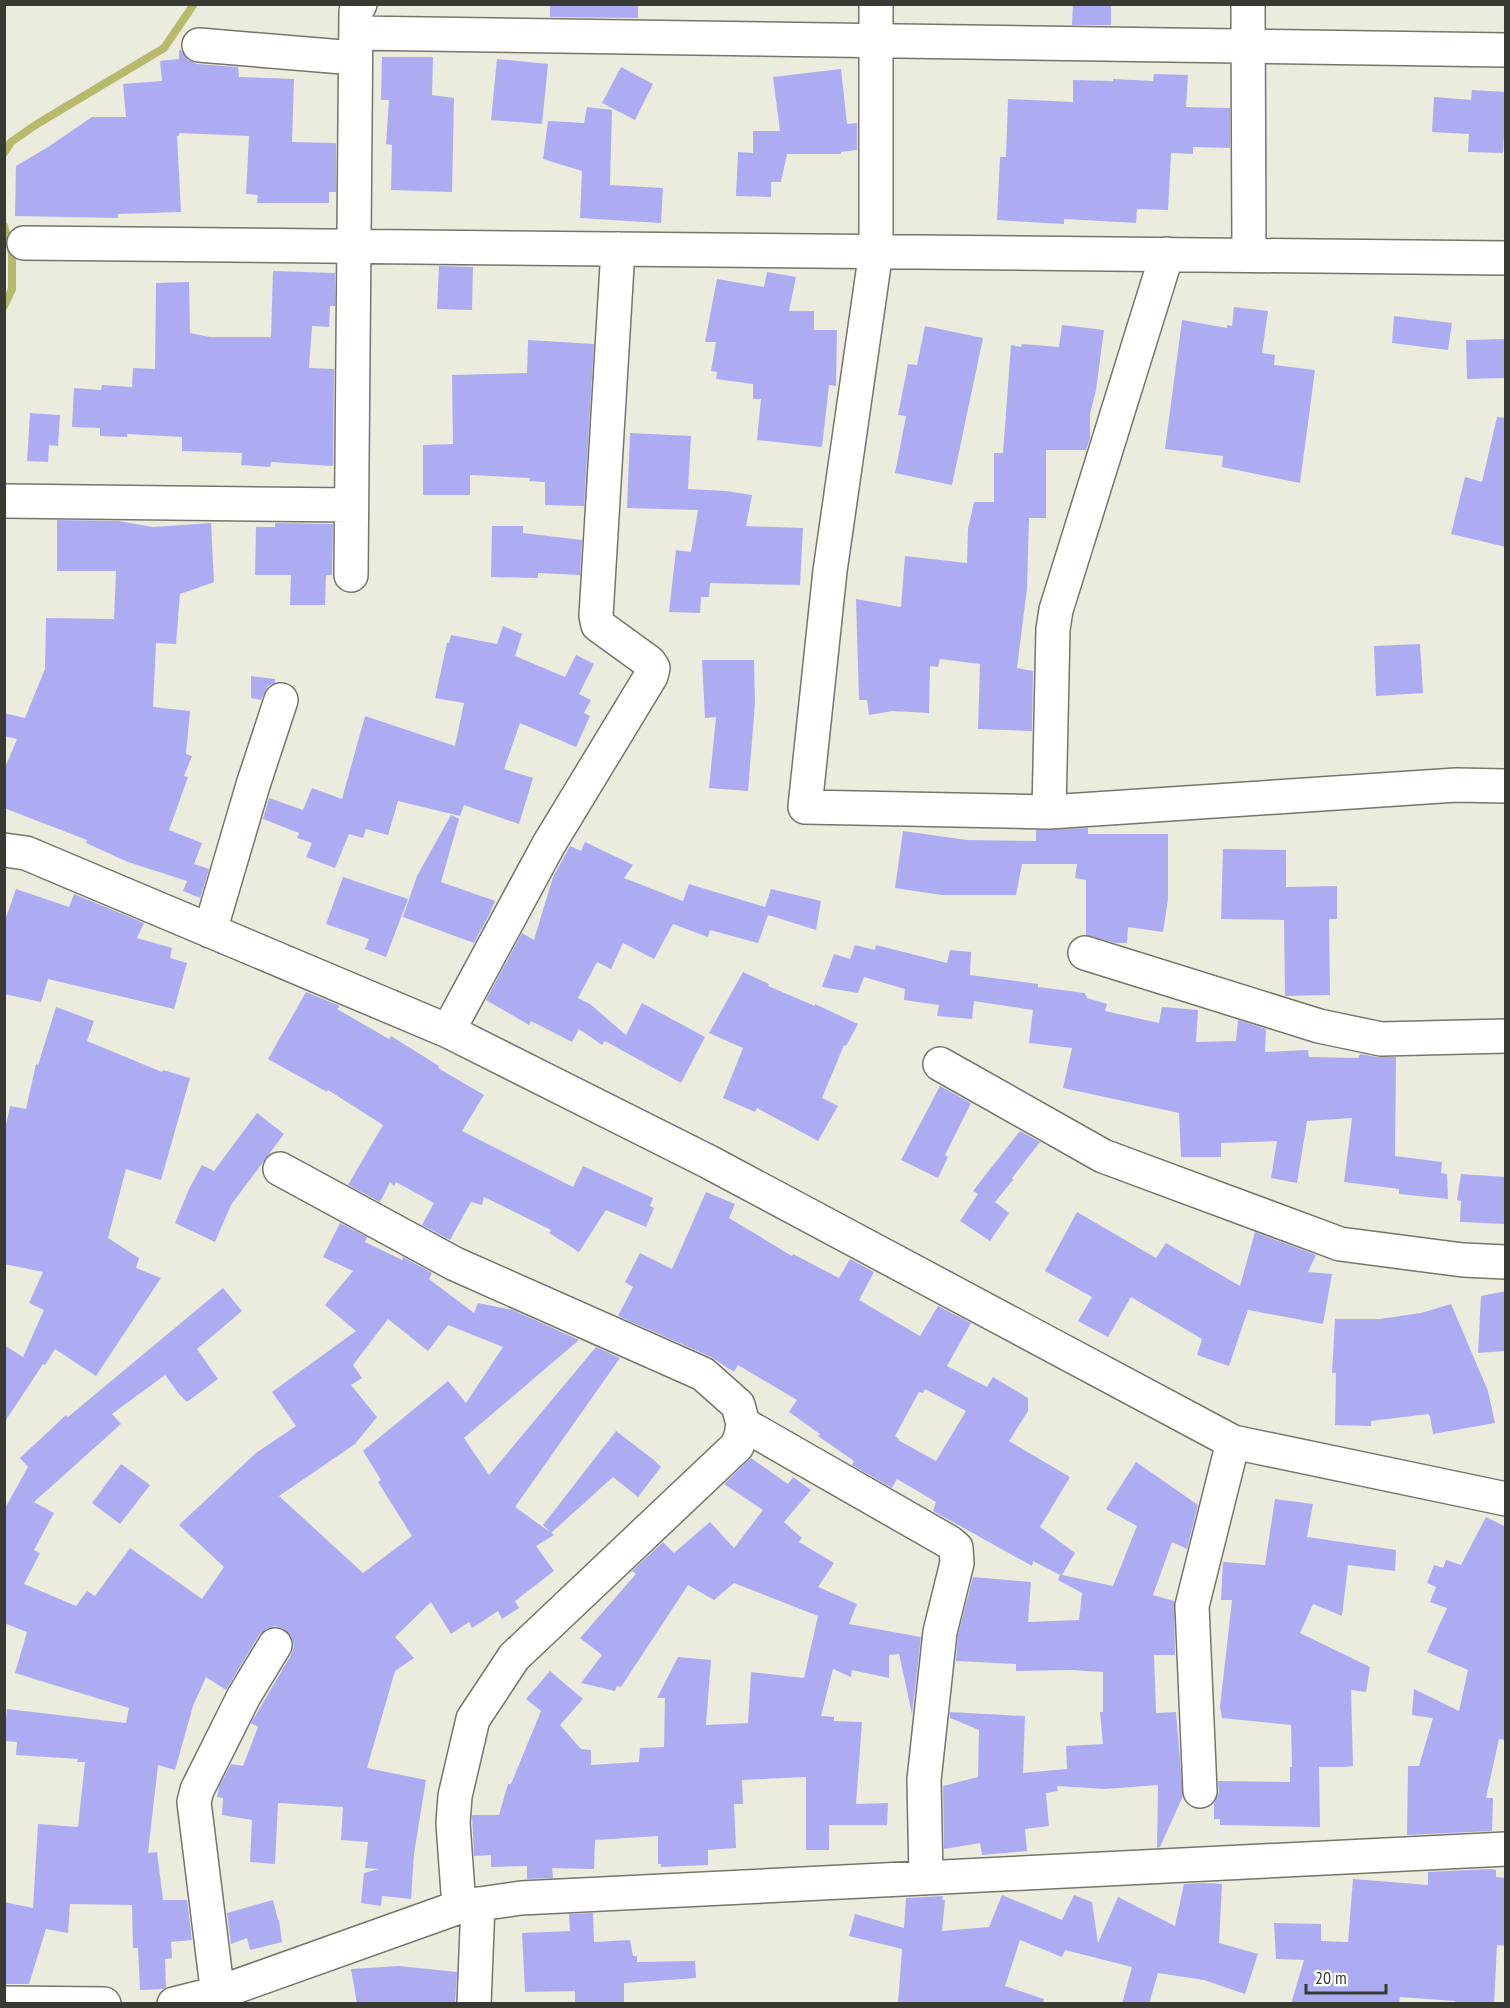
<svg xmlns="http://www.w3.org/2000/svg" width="1510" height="2008" viewBox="0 0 1510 2008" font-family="'PT Sans Narrow',sans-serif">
	<rect width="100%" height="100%" fill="#ebecde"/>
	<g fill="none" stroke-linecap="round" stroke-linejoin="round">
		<path stroke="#b7ba6c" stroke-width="8" d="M4 153 11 142 37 124 164 48 194 4
			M4 226 12 253V289L4 306"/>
	</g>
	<path fill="#adacf3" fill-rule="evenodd" d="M550 4H638V18L550 17Z
		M1073 4H1111V25H1072Z
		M179 50H181L188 60 197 64 238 67 239 77 294 79 292 142 336 143V192H329V203H257L258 195 246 194 249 136 179 133V136H177L181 212 118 214V218L15 216 16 166 48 147 92 117H126L123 84 162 81 160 61 179 59Z
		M382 57H433L432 95 454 98 452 192 391 190 392 145 386 144 389 100H381Z
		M497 59 548 64 542 124 491 120Z
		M621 67 653 84 635 120 602 103Z
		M841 69 847 124 857 123V150L841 152V154H787L781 182H771V197L736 196 738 152 753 153V131H780L773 77Z
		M1154 74 1188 75 1186 107 1230 108V148L1193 147V154L1171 153 1168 210 1137 209 1136 223 1064 219V224L997 220 1000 157H1006L1008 99 1073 102V80L1113 81V79L1153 81Z
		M1472 90 1506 92 1503 153 1468 152 1469 134 1432 132 1434 97 1471 100Z
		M587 107 612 110 610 185 663 188 661 223 580 218 582 171 543 159 548 121 584 123Z
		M439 266 473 267 472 310 437 309Z
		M273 271 335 273V306H330L329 327 312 326 309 368 334 369 333 466 271 462 270 467 241 465 242 453 182 451V437L127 434V437L100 436V428L72 427 74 388 101 390 102 385 132 387 133 368 155 369 156 283 189 282 190 333 210 337H271Z
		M767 272 796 277 789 311H814V330H837L836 386 829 385 822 447 757 440 761 399H753V384L716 379 717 372 711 371 716 342H705L717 279 764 287Z
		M1234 307 1268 311 1262 353 1275 355 1274 365 1315 370 1300 483 1222 467 1223 456 1165 449 1182 320 1227 328V325L1232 326Z
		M1394 316 1452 323 1448 350 1392 343Z
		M1062 325 1104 330 1096 390 1090 414V438L1086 450H1046V518H1029L1027 588 1017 668 1033 671 1032 731 978 729 980 664 940 659 938 667 930 666 929 713 892 711 869 715 867 700H859L856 599 901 607 905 556 967 563 968 529 974 502H994V453H1003L1011 345 1021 347 1022 344 1059 347Z
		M925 326 983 338 952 485 895 473 906 416 898 415 908 364 917 365Z
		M1506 339V378L1467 379 1466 340Z
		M528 340 594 344 584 506 545 505V482L529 481 530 478 470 475V495H423V445L453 444 452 375 527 373Z
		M30 413 60 415 58 446 49 445 48 462 27 461Z
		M1497 417 1506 418V547L1451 534 1465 477 1482 482Z
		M630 433 691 436 688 489 726 491 752 495 746 526 803 528 800 585 710 583 709 597H701L700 613 669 612 676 550 691 552 698 510 627 508Z
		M57 520 118 521 153 527 211 523 214 582 180 594 176 644 156 643 153 707 190 711 186 754 192 756 184 776 188 777 169 830 202 843 194 864 209 869 200 898 183 891 187 881 128 862 86 843 87 840 4 808V770L17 739 4 736V713L25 718 45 669 46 618 114 619 116 571H57Z
		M275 523 333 524 332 575H326L325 605H290L291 575H255L256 527H275Z
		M492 526H523V533L582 540 580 575 538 573V578L491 577Z
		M503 626 522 634 515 656 565 677 576 655 594 664 579 694 591 700 584 713 590 716 576 747 520 723 504 769 533 778 519 824 464 805 460 816 398 801 388 835 366 829 363 838 349 834 335 868 306 857 312 843 297 838 299 833 263 819 269 798 303 810 312 788 342 799 365 716 455 746 464 703 435 698 447 643H449L451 635 497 644Z
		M1420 644 1423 693 1376 696 1374 646Z
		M702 660H754L755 703 748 791 709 788 716 717 705 718Z
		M251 676 275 679V683L268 686 261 700 251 698Z
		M451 815 459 819 441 882 495 901 490 913 474 943 403 917 417 876Z
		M1088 828V834H1168V899L1163 932 1128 927 1127 943H1116L1086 935V880L1075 878 1077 864H1022L1016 895H942L895 888 903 831 967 840 1036 841V830Z
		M585 842 633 865 624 878 683 901 689 884 765 907 771 889 821 901 816 930 768 915 758 943 710 930 708 937 673 924 654 959 623 943 611 969 597 962 578 998 590 1004 626 1035 642 1003 705 1037 681 1083 605 1041 602 1045 579 1029 572 1042 531 1021 529 1025 486 1000 522 933 534 940 553 877 570 846 581 851Z
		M1223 849 1286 850V887L1337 886V919H1329L1330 995 1285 996 1284 920 1221 919Z
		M343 877 408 899 386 957 365 949 369 939 326 924Z
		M16 889 69 907 74 894 144 923 137 938 172 948 170 958 187 963 174 1009 48 979 41 1002 4 994V923Z
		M855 945 875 950 876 945 947 963 950 950 971 952 970 975 1038 984V987L1085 993 1087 998 1107 1004 1105 1011 1159 1023 1162 1007 1198 1010 1196 1042 1236 1041 1238 1020 1266 1029 1265 1052 1308 1050 1309 1057 1358 1058 1360 1054 1377 1057H1396L1395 1156 1442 1162 1441 1173 1447 1174 1448 1199 1399 1194V1189L1344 1182 1352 1118 1307 1121 1297 1183 1271 1178 1277 1141 1221 1143V1157H1181L1179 1113 1063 1088 1072 1048 1029 1043 1033 1010 974 1001 972 1019 937 1016 939 1005 904 1000 905 989 864 977 858 993 822 987 834 954 850 959Z
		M743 972 769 984 768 986 815 1006V1004L858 1024 846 1046 844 1045 822 1098 838 1106 818 1141 757 1108 755 1112 723 1098 743 1048 709 1033Z
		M306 992 340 1006 337 1009 389 1039 391 1036 439 1066 438 1068 484 1095 462 1131 573 1187 583 1166 653 1198 650 1206 654 1208 646 1227 606 1210 579 1252 549 1233 551 1230 484 1197 482 1205 471 1202 450 1240 422 1225 434 1203 396 1182 394 1186 390 1182 380 1202 348 1185 383 1125 328 1090 327 1092 268 1059Z
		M56 1007 94 1021 87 1041 162 1072 163 1070 190 1078 161 1180 126 1169 108 1238 139 1258 136 1268 161 1278 96 1376 55 1349 45 1365 43 1364 4 1423V1345L23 1357 44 1310 29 1303 43 1272 4 1264V1134L10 1106 26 1109 36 1064 38 1065Z
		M940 1086 971 1103 945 1155 948 1157 938 1178 901 1160Z
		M257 1113 284 1134 231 1205 215 1242 175 1223 189 1189 202 1165 214 1171Z
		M1020 1131 1040 1142 1012 1178 1013 1180 995 1202 1009 1213 990 1241 960 1221 978 1194 973 1191Z
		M1461 1174 1506 1177V1224L1460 1222 1461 1201 1457 1200Z
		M706 1192 735 1204 729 1218 792 1256 793 1254 839 1278 850 1259 874 1272 859 1300 920 1336 938 1306 971 1323 947 1366 987 1387 993 1377 1028 1398V1411L1009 1441 1070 1477 1040 1527 1075 1553 1062 1575 1113 1586 1137 1526 1106 1509 1136 1462 1198 1505 1187 1549 1172 1542 1153 1595 1174 1601 1175 1655H1154L1156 1713 1176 1712 1183 1796 1160 1847 1157 1848 1158 1785 1105 1789 1057 1786 1058 1791 1046 1793 1049 1826 1025 1829 1027 1851 982 1855 980 1843 944 1849 943 1786 978 1777 979 1730 950 1718V1712L1025 1716 1023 1773 1067 1769 1066 1746 1103 1744 1100 1712H1103V1672L1071 1670 1016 1671V1664L956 1661 958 1635 973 1577 1031 1582 1028 1622 1079 1620 1082 1593 1058 1580 1060 1575 1033 1561 1032 1566 933 1511 936 1502 897 1479 892 1488 852 1465 854 1461 818 1436 820 1434 789 1412 797 1400 738 1365 734 1372 711 1357 618 1316 633 1287 625 1282 640 1253 672 1269ZM925 1389 966 1411 936 1461 898 1440 899 1439 895 1436 919 1392 923 1393Z
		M1077 1212 1156 1258 1166 1243 1240 1286 1255 1232 1316 1255 1308 1272 1332 1274 1323 1324 1248 1310 1229 1366 1197 1355 1202 1339 1131 1297 1108 1337 1078 1321 1092 1297 1045 1271Z
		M340 1223 367 1237 365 1242 402 1260 403 1257 432 1273 429 1279 474 1313 478 1303 513 1310 579 1340 464 1438 489 1475 596 1347 620 1358 515 1507 554 1535 536 1546 554 1571 515 1601 519 1608 502 1619 498 1611 472 1628 469 1622 451 1634 431 1602 395 1637 414 1658 395 1671 367 1768 426 1780 414 1854 411 1899 382 1896 381 1906 361 1903 364 1873 379 1869 365 1868 368 1842 341 1840 343 1807 278 1803 275 1864 250 1862 252 1820 222 1815 223 1798 217 1797 219 1787 231 1764 243 1766 258 1727 251 1723 291 1655 294 1646 291 1636 284 1629 275 1626 266 1629 259 1635 226 1690 206 1677 193 1706 175 1770 158 1765 148 1853 157 1852 163 1900H187L192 1940 171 1942 172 1958 165 1959 166 1988 163 1989 140 1990 138 1948H133L132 1905 70 1904 68 1933 46 1929 29 1984H4L6 1940 4 1939V1902L33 1908 38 1824 78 1827 85 1762H77L78 1759 16 1755 17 1742 4 1741 7 1709 126 1723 129 1708 15 1673 27 1632 4 1623V1510L28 1467 20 1458 66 1415 68 1417 223 1288 242 1311 197 1349 218 1379 187 1402 179 1394 165 1375 112 1414 121 1424 34 1502 54 1513 34 1550 40 1553 24 1584 76 1606 87 1591 95 1596 130 1548 202 1599 224 1567 179 1525 256 1453 296 1426 272 1392 356 1331 325 1305 353 1271 323 1257ZM388 1319 428 1351 448 1325 503 1347 466 1403 448 1381 363 1451 381 1480 378 1482 412 1536 363 1573 279 1496 355 1444 377 1417 351 1385 362 1378 353 1365Z
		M1506 1291V1351L1478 1353 1481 1296Z
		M1451 1304 1488 1391 1495 1423 1433 1434 1430 1416 1428 1414 1371 1421V1426L1335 1425 1336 1373H1332L1335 1319H1380L1421 1313Z
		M616 1431 654 1460 661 1467 638 1497 613 1477 551 1533 543 1525Z
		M751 1458 788 1484 793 1477 811 1490 784 1522 802 1538 799 1542 834 1563 818 1587 857 1604 849 1624 921 1637 912 1714 899 1654 889 1655V1678L852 1670 851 1677 833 1669 821 1716 834 1717V1721L862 1722 856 1804 888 1803 887 1825H829V1850H806V1777L742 1780 743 1804H734L736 1848 708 1850V1865L661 1867V1864H658V1836L595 1840 594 1869 552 1868 553 1878 527 1879V1866L491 1867V1855L474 1856 472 1815H499L508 1784H511L541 1711 526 1699 550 1671 583 1699 560 1725 581 1749 591 1750V1765L639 1762 640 1748 664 1747 665 1698H657L678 1657 711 1660 706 1725 748 1723 751 1672 804 1678 818 1616 734 1583 714 1600 688 1585 621 1687 617 1686 615 1691 581 1683 602 1655 580 1638 636 1574 632 1571 663 1542 674 1553 710 1522 734 1548 763 1510 724 1484Z
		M121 1464 150 1485 120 1524 92 1503Z
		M1275 1499 1313 1504 1307 1537 1396 1550 1395 1571 1348 1565 1342 1616 1313 1604 1300 1633 1370 1667 1366 1692 1351 1690 1353 1766 1344 1767H1319L1320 1827 1220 1825V1819H1214V1803L1219 1791 1218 1781 1290 1782V1767H1292L1291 1725 1222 1718 1220 1707 1232 1600H1221L1223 1562 1265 1565Z
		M1486 1517 1506 1527V1740L1499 1739 1486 1798H1493L1492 1831 1407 1835 1408 1766H1419L1433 1718 1412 1715 1414 1689 1459 1711 1468 1670 1427 1652 1447 1608 1430 1602 1436 1587 1427 1583 1434 1565 1443 1568 1446 1560 1461 1565Z
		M1491 1869 1496 1870V1877L1506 1878V1946L1497 1945 1494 2004H1455V2001L1400 1997 1399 2004H1291L1304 1960 1276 1959 1274 1923 1321 1924V1941L1348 1942 1353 1879 1428 1885V1872Z
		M1204 1883 1222 1884 1219 1943 1258 1954 1245 1994 1204 1980 1158 1973 1149 2004H1122L1132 1967 1065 1950 1062 1957 1020 1940 1005 1986 1044 1999 1043 2004H898L902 1949 849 1936 855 1914 904 1928 906 1898 943 1896 942 1900H945L942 1931 989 1927 1002 1895 1062 1920 1074 1895 1092 1902 1098 1943 1118 1897 1175 1926 1184 1884Z
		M273 1900 278 1920H279L282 1942 250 1950 247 1938 231 1944 227 1913Z
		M593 1913 594 1942 630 1940 633 1956H637V1962L695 1961 696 1978 624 1983V2004H575V1991L525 1992 522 1933 570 1931 569 1914Z
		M399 1966 457 1972 455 2004H357L351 1969Z"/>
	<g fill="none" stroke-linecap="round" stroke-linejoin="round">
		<g stroke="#757569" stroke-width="36">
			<path id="minor" d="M876 4V251L830 571 805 807 1049 812 1456 785 1506 786
				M1248 4 1249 255
				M356 33 1506 50
				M199 45 355 58
				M24 243 1506 258
				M4 501 351 505
				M351 575 356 11 360 4
				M1049 812 1053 629 1056 610 1167 254
				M4 850 26 853 448 1031 709 1162 1233 1442 1506 1499
				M210 931 253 785 281 700
				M1085 953 1319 1026 1381 1039 1506 1036
				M448 1031 549 844 651 676 653 668 649 662 598 625 596 616 618 249
				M940 1064 1103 1156 1340 1244 1463 1260 1506 1262
				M280 1169 455 1264 703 1374 738 1405 743 1424 741 1436 737 1446 514 1657 473 1719 455 1796 453 1823 459 1907
				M743 1424 949 1542 956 1548 957 1563 940 1632 924 1780 926 1878
				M1200 1791 1192 1606 1233 1442
				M4 2003 104 2004
				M174 2004 218 1993 459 1907 521 1898 1506 1849
				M219 2004 194 1802 197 1790 244 1696 275 1645
				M474 2004 478 1904"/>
		</g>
		<use href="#minor" stroke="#fff" stroke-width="33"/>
	</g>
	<rect width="1510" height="2008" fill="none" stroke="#3a3a35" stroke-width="12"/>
	<path d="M1306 1984v9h80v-9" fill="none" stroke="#3a3a35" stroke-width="3"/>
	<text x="1315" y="1984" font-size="18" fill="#3a3a35" stroke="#ffffff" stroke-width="4.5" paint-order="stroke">20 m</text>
</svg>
